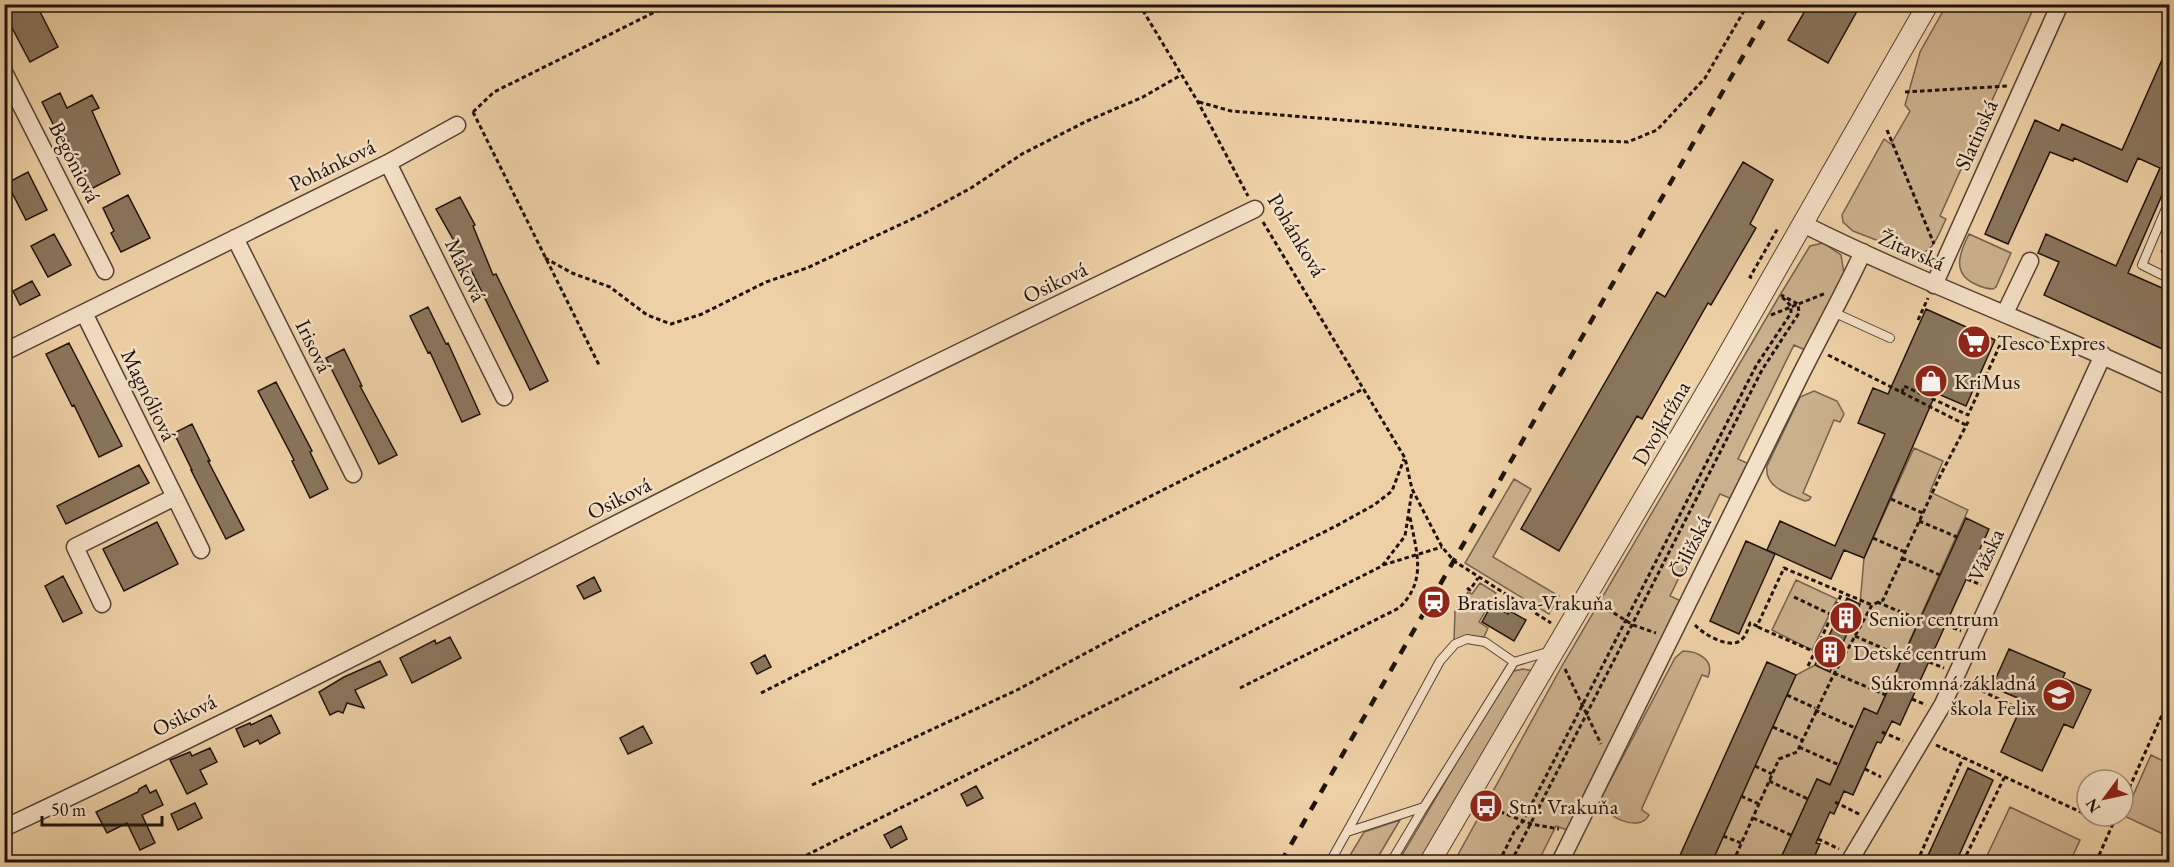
<svg xmlns="http://www.w3.org/2000/svg" width="2174" height="867" viewBox="0 0 2174 867" font-family="'EB Garamond',serif">
	<rect width="100%" height="100%" fill="#eed0a7"/>
	<filter id="stains"><feTurbulence type="fractalNoise" baseFrequency=".00333" numOctaves="4"/><feColorMatrix values="0 0 0 0 .2 0 0 0 0 .09 0 0 0 0 .02 0 0 0 .5 -.17"/></filter>
	<radialGradient id="worn" r=".72"><stop offset=".6" stop-color="#630" stop-opacity="0"/><stop offset="1" stop-color="#630" stop-opacity=".3"/></radialGradient>
	<path fill="#cbb08d" stroke="#74624d" stroke-width="1.5" d="M1947 4 2035 5 1940 216 1946 219C1938 235 1934 253 1915 255L1853 231 1843 222 1842 215 1884 139 1891 144 1910 111 1905 105 1920 52Z
		M1969 234 2011 253 1996 287 1993 289C1987 289 1981 287 1975 284 1951 273 1960 252 1969 234Z
		M1823 243 1841 255 1844 274 1805 350 1794 345 1738 459 1749 464 1732 499 1720 494 1670 596 1681 601 1567 830 1556 826 1538 862H1454L1563 664 1780 295 1810 246Z
		M1814 391 1837 401 1844 414 1840 422 1834 420 1803 493 1811 497 1809 500 1805 501C1789 494 1764 488 1767 466L1800 397Z
		M1914 448 1943 461 1930 492 1968 510 1877 714 1864 709 1830 784 1817 779 1779 862H1711L1796 675 1815 665 1830 672 1860 604 1864 558Z
		M1514 479 1531 489 1493 557 1559 596 1549 614 1465 563Z
		M1796 580 1837 599 1812 650 1772 630Z
		M1480 583 1496 593 1479 622 1488 628 1484 637 1468 636 1454 641 1455 611 1468 592 1472 594Z
		M1683 651C1698 651 1715 660 1708 677L1702 675 1642 808V810L1649 815C1640 834 1601 816 1601 798L1675 658Z
		M1523 669 1535 671 1422 862H1398L1507 677 1514 671Z
		M2151 755 2169 764V819L2163 834 2124 816Z
		M2010 807 2080 840 2070 862H1984Z
		M1400 820 1375 862H1346L1364 832Z"/>
	<path fill="#8a765d" stroke="#1e140d" stroke-width="1.5" d="M4 4H36L58 47 30 62 11 26 4 29Z
		M1809 4H1861L1828 63 1788 40Z
		M2169 44V179L2128 273 2169 291V352L2044 295 2059 262 2038 253 2046 234 2116 266 2160 168 2138 158 2127 182 2074 158 2073 161 2050 152 2008 244 1985 234 2035 120 2059 131 2062 124 2122 150Z
		M60 93 67 108 92 95 99 108 92 111 120 174 91 189 61 127 56 130 42 102Z
		M1743 162 1773 180 1750 224 1756 228 1711 305 1708 303 1642 419 1637 416 1559 551 1521 529 1657 292 1665 297Z
		M28 172 47 210 26 220 7 183Z
		M128 195 150 238 121 252 111 233 114 231 103 208Z
		M460 197 475 225 473 226 493 275 496 274 548 381 530 390 472 272 469 273 456 248H458L436 209Z
		M54 234 71 265 48 277 31 246Z
		M32 281 40 295 20 305 13 291Z
		M428 307 446 344 448 343 480 414 462 422 430 352 428 353 410 316Z
		M1926 309 1995 340 1966 406 1936 393 1864 558 1844 550 1831 579 1767 550 1780 521 1835 546 1885 434 1858 423 1873 388 1888 394Z
		M69 343 122 446 99 457 74 405 72 406 46 354Z
		M344 349 362 386H360L397 455 379 464 326 358Z
		M276 382 312 451 310 452 328 489 310 498 292 461 294 460 258 391Z
		M192 424 210 461H208L244 530 226 539 191 470H192L174 433Z
		M139 465 149 483 66 524 57 506Z
		M1966 518 1989 529 1900 725 1892 721 1881 743 1877 742 1853 795 1844 791 1834 814 1830 812 1816 843 1820 844 1812 862H1779L1817 779 1830 785 1864 708 1877 714Z
		M157 522 178 564 124 591 103 549Z
		M1746 541 1775 554 1739 634 1710 621Z
		M63 576 82 613 63 622 45 586Z
		M594 577 601 591 584 599 577 586Z
		M1847 598 1860 604 1830 672 1815 665Z
		M1492 604 1508 614 1510 611 1526 620 1514 641 1482 622Z
		M450 637 461 658 412 683 400 658 435 640 436 644Z
		M2009 649 2065 673 2063 678 2091 690 2073 728 2064 724 2042 771 2001 752 2022 705 2018 703 2020 699 1992 687Z
		M765 655 771 667 757 674 751 663Z
		M380 661 387 675 355 690 364 708 347 703 343 713 338 711 330 715 319 692 344 677Z
		M1767 662 1796 675 1787 695 1712 862H1677Z
		M271 715 280 733 260 744 258 740 244 747 236 729 250 723 251 725Z
		M643 726 652 743 628 754 620 738Z
		M210 748 217 762 200 770 207 784 187 794 170 760 190 752 192 756Z
		M1968 768 1993 780 1956 862H1925Z
		M146 785 150 793 156 790 163 805 142 815 155 843 140 850 127 823 107 833 96 812 138 792 139 789Z
		M976 786 983 798 967 806 961 794Z
		M195 803 202 818 178 830 171 814Z
		M901 826 907 839 891 848 884 835Z"/>
	<g fill="none" stroke-linecap="round" stroke-linejoin="round">
		<g stroke="#524334" stroke-width="10">
			<path id="service" d="M2170 199 2142 265 2170 279
				M1833 312 1890 338
				M1467 639 1485 642 1514 662 1424 807 1347 832 1440 661 1455 644Z
				M1512 661 1514 662 1551 651
				M1330 862 1349 828
				M1391 862 1425 805"/>
		</g>
		<g stroke="#524334" stroke-width="19">
			<path id="minor" d="M4 72 105 271
				M388 163 504 397
				M1803 224C1923 284 2049 329 2170 387
				M235 238 353 474
				M1934 285 2060 4
				M84 313 175 497 75 547 102 604
				M2005 313 2030 261
				M4 352 388 163 457 125
				M175 497 201 550
				M4 828C271 703 532 566 795 433 947 357 1101 284 1255 209
				M1560 862C1639 701 1719 540 1799 378 1820 336 1843 295 1863 252
				M1849 862 1943 704 2103 355"/>
		</g>
		<g stroke="#524334" stroke-width="22">
			<path id="tertiary" d="M1430 862 1714 379 1928 4"/>
		</g>
		<path stroke="#1e140d" stroke-width="3" stroke-dasharray="4.5 3" stroke-linecap="butt" d="M1139 4 1198 102 1248 196
			M1905 92 2008 86
			M1199 102 1231 111 1392 124 1545 139 1628 142 1657 130 1705 78 1748 4
			M473 112 600 367
			M473 112 494 92 671 4
			M1887 130 1934 244
			M1263 222 1405 458 1412 489 1442 547 1454 561 1551 623
			M2161 252 2170 248
			M545 258 572 273 610 287 647 315 671 324 702 314 766 282 807 268 923 214 971 188 1022 154 1087 121 1143 97 1181 75
			M1752 278 1750 277 1778 228
			M1771 315 1826 293
			M1918 320 1928 298
			M1828 355 1966 425
			M1902 393 1904 386 1968 415 2000 345
			M1891 499 1923 513
			M1919 521 1957 537
			M1873 538 1905 552
			M1984 541 1998 548
			M1902 558 1940 575
			M1383 565 1442 547
			M1967 579 1981 585
			M1467 588 1470 590 1478 578
			M1794 597 1832 615
			M1877 602 1920 620
			M1601 605 1633 625 1656 633
			M1695 625C1703 634 1730 650 1741 640 1746 636 1748 629 1750 623L1757 626 1784 568 1872 605
			M1946 625 1961 631
			M1758 627 1815 652 1842 593
			M1855 636 1903 657
			M1929 662 1944 668
			M1808 666 1815 652
			M1565 669 1601 744
			M1834 673 1886 695
			M1968 684 2036 717
			M1240 688 1399 608C1428 580 1416 551 1410 517
			M761 693 1363 389
			M1787 695 1815 708
			M1912 699 1926 705
			M1815 710 1855 728
			M1773 727 1802 740
			M1882 732 1903 741
			M1936 745 2087 815
			M1799 747 1839 765
			M1755 766 1772 774
			M1865 769 1881 777
			M1769 781 1808 799
			M812 785 1017 690 1142 623 1336 526 1374 505 1392 491 1404 459
			M1741 796 1759 804
			M1835 802 1861 815
			M2123 802 2170 697
			M1486 806 1531 824 1559 829
			M2090 816 2112 826 2117 816
			M1753 818 1791 835
			M1723 836 1741 843
			M1818 839 1839 849
			M1457 857 1460 862
			M793 862 1382 566 1405 536 1412 491
			M1499 862 1514 832 1523 821 1756 366 1791 313V306L1781 296
			M1511 862 1762 370 1799 313 1798 304 1781 295
			M1733 862 1779 759 1797 752 1832 678 1872 605 1883 600 1940 476 1969 420
			M1917 862 1963 758
			M1963 862 2004 778
			M2096 862 2112 826"/>
		<use href="#service" stroke="#f4e0c6" stroke-width="8"/>
		<use href="#minor" stroke="#f4e0c6" stroke-width="16"/>
		<use href="#tertiary" stroke="#f4e0c6" stroke-width="20"/>
		<path stroke="#1e140d" stroke-width="4.5" stroke-dasharray="10 10" stroke-linecap="butt" d="M1281 862 1773 4"/>
	</g>
	<defs>
		<g id="supermarket-disc" transform="scale(1.725)"><circle r="9.5" fill="#8f2418" stroke="#f4e0c6"/><path d="M-6-5.5h2.5l.6 2H6L4.5 2H-2.5L-4.4-4H-6ZM-1.5 3.2a1.3 1.3 0 1 0 .1 0ZM3 3.2a1.3 1.3 0 1 0 .1 0Z" fill="#fff"/></g>
		<g id="shop-disc" transform="scale(1.725)"><circle r="9.5" fill="#8f2418" stroke="#f4e0c6"/><path d="M-5-2.5h2.3a2.7 3.5 0 0 1 5.4 0H5L5.5 6h-11ZM-1.5-2.5h3a1.5 2.3 0 0 0-3 0Z" fill="#fff"/></g>
		<g id="station-disc" transform="scale(1.725)"><circle r="9.5" fill="#8f2418" stroke="#f4e0c6"/><path d="M-3-6H3Q5-6 5-4V2Q5 4 3 4L4.5 6H3L1.5 4h-3L-3 6H-4.5L-3 4Q-5 4-5 2V-4Q-5-6-3-6ZM-3.5-4v3h7v-3ZM-3.5 1v1.5H-2V1ZM2 1v1.5H3.5V1Z" fill="#fff"/></g>
		<g id="building-disc" transform="scale(1.725)"><circle r="9.5" fill="#8f2418" stroke="#f4e0c6"/><path d="M-4-6H4V6H1V3H-1V6H-4ZM-2.5-4.3h1.7v1.8h-1.7ZM.8-4.3h1.7v1.8H.8ZM-2.5-1h1.7V.8h-1.7ZM.8-1h1.7V.8H.8Z" fill="#fff"/></g>
		<g id="school-disc" transform="scale(1.725)"><circle r="9.5" fill="#8f2418" stroke="#f4e0c6"/><path d="M0-5L7-2L0 1L-7-2ZM-4 1L0 2.5L4 1V4Q0 6-4 4Z" fill="#fff"/></g>
		<g id="bus-disc" transform="scale(1.725)"><circle r="9.5" fill="#8f2418" stroke="#f4e0c6"/><path d="M-5-6H5V4H4V6H2V4H-2V6H-4V4H-5ZM-3.5-4V0h7V-4ZM-3.5 1.2v1.5H-2V1.2ZM2 1.2v1.5H3.5V1.2Z" fill="#fff"/></g>
	</defs>
	<g fill-rule="evenodd">
		<use href="#supermarket-disc" x="1974" y="342"/>
		<use href="#shop-disc" x="1931" y="381"/>
		<use href="#station-disc" x="1434" y="602"/>
		<use href="#building-disc" x="1846" y="618"/>
		<use href="#building-disc" x="1830" y="652"/>
		<use href="#school-disc" x="2059" y="695"/>
		<use href="#bus-disc" x="1486" y="806"/>
	</g>
	<g text-anchor="middle" dominant-baseline="central" stroke-width="5" stroke-linejoin="round" paint-order="stroke">
		<g font-size="22" fill="#1e140d" stroke="#f4e0c6">
			<text transform="translate(1976 135) rotate(-66)">Slatinská</text>
			<text transform="translate(75 162) rotate(63)">Begóniová</text>
			<text transform="translate(332 165) rotate(-26)">Pohánková</text>
			<text transform="translate(1297 235) rotate(59)">Pohánková</text>
			<text transform="translate(1912 250) rotate(24)">Žitavská</text>
			<text transform="translate(466 270) rotate(64)">Maková</text>
			<text transform="translate(1055 282) rotate(-26)">Osiková</text>
			<text transform="translate(314 346) rotate(64)">Irisová</text>
			<text transform="translate(149 395) rotate(64)">Magnóliová</text>
			<text transform="translate(1661 423) rotate(-60)">Dvojkrížna</text>
			<text transform="translate(619 498) rotate(-27)">Osiková</text>
			<text transform="translate(1690 547) rotate(-63)">Čiližská</text>
			<text transform="translate(1986 555) rotate(-65)">Vážska</text>
			<text transform="translate(184 715) rotate(-27)">Osiková</text>
		</g>
		<g font-size="22" fill="#1e140d" stroke="#f4e0c6" text-anchor="start">
			<text x="1997" y="342">Tesco Expres</text>
			<text x="1954" y="381">KriMus</text>
			<text x="1457" y="602">Bratislava-Vrakuňa</text>
			<text x="1869" y="618">Senior centrum</text>
			<text x="1853" y="652">Detské centrum</text>
			<text x="2036" y="682" text-anchor="end">Súkromná základná<tspan x="2036" dy="25">škola Felix</tspan></text>
			<text x="1509" y="806">Stn. Vrakuňa</text>
		</g>
	</g>
	<rect width="2174" height="867" fill="none" stroke="#eed0a7" stroke-width="24"/>
	<rect x="6" y="6" width="2162" height="855" fill="none" stroke="#1e140d" stroke-width="3"/>
	<rect x="12" y="12" width="2150" height="843" fill="none" stroke="#1e140d" stroke-width="1.5"/>
	<g transform="translate(2105 798) rotate(237)"><circle r="28" fill="#f4e0c6" stroke="#9e8e7c" stroke-width="1.5"/>
	<path d="M0-4.5L10 22L0 15L-10 22Z" fill="#8f2418"/>
	<text y="-9" font-size="16" font-weight="bold" text-anchor="middle" fill="#1e140d">N</text>
	</g>
	<path d="M42 816v9h120v-9" fill="none" stroke="#1e140d" stroke-width="3"/>
	<text x="51" y="816" font-size="18" fill="#1e140d" stroke="#f4e0c6" stroke-width="4.5" paint-order="stroke">50 m</text>
	<rect width="100%" height="100%" filter="url(#stains)"/>
	<rect width="100%" height="100%" fill="url(#worn)"/>
</svg>
